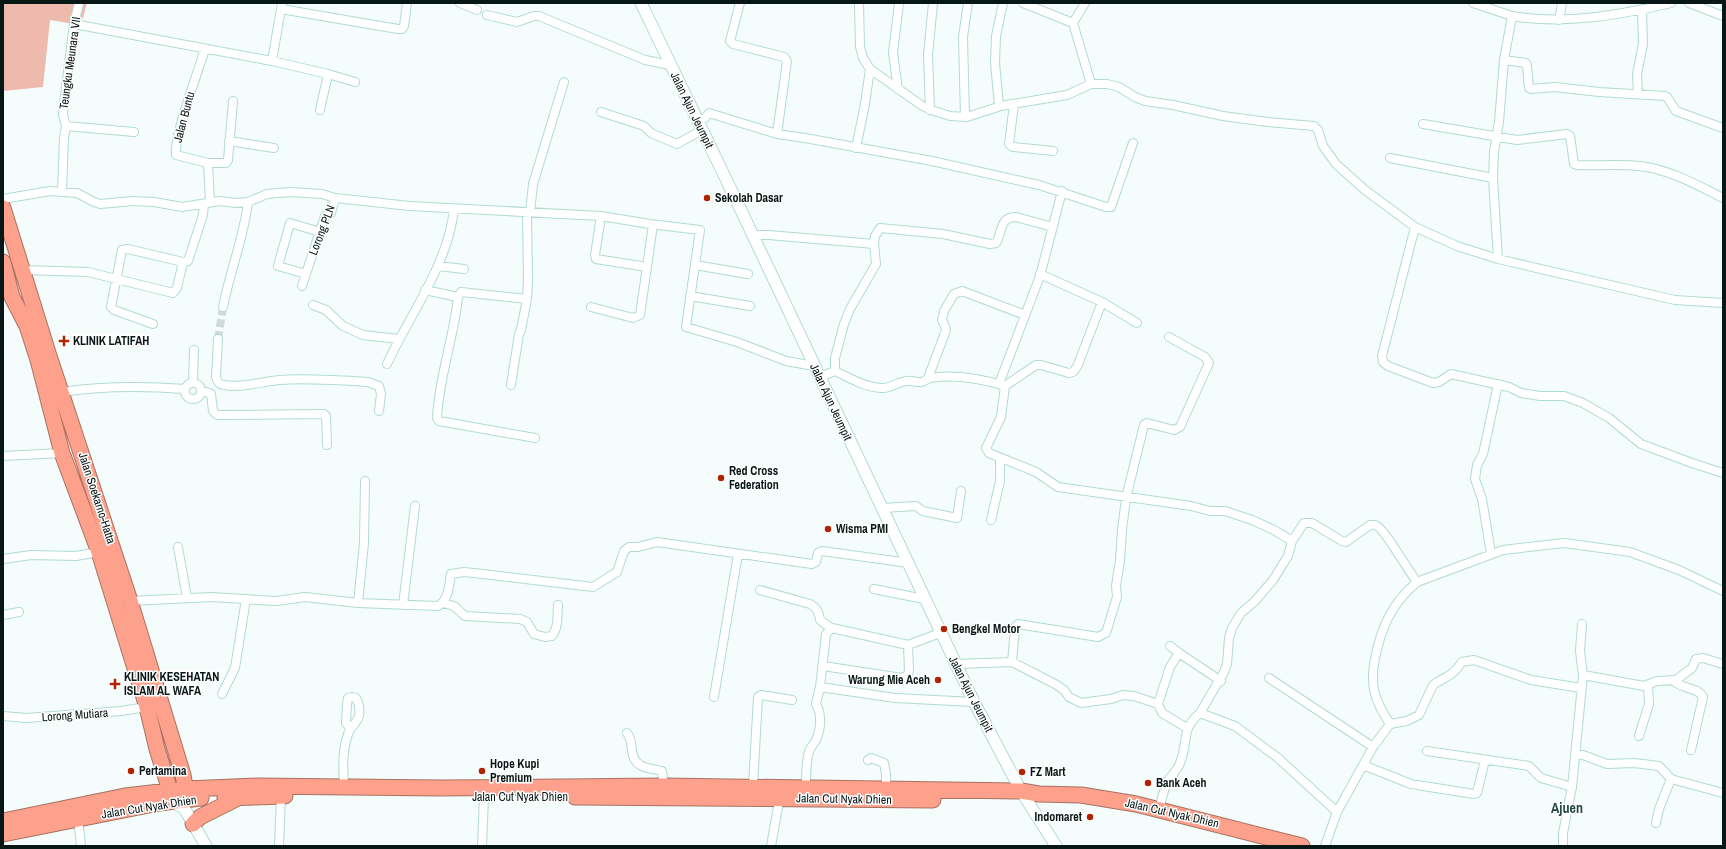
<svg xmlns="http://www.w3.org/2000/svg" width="1726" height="849" viewBox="0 0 1726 849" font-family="'Archivo Narrow',sans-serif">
	<rect width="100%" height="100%" fill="#f4fdfb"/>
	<path fill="#eebaae" d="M3 3H87L83 18 74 24 50 20 43 87 3 91Z"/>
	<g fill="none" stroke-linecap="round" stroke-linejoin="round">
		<path stroke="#d0dad8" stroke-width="8" stroke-dasharray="8 4" stroke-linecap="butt" d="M218 339 223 307"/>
		<g stroke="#b0dbd4" stroke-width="10">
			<path id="street" d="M79 3 74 24 64 103 63 115 66 126 134 132
				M460 3 477 10
				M740 3 730 41 733 44 784 57 787 61 777 134
				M859 3 860 47 863 58 870 69 921 105 931 110 950 116 967 117 1001 106 1067 95 1091 84H1107L1119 87 1135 97 1145 101 1173 105 1223 116 1268 122 1314 126 1318 130 1323 146 1336 164 1365 190 1415 227 1457 246 1498 259 1675 300 1723 303
				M1023 3 1073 23 1091 84
				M1473 3 1512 16
				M1689 3 1723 16
				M281 9 398 29H402L404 26 407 3
				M487 15 517 22 534 16H539L645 60 670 65
				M1559 20 1562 3
				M1073 23 1085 3
				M74 24 272 61 328 74 355 82
				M205 49C199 69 173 138 176 155L208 163H226L228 160 233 101
				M1504 60 1526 63 1527 65 1529 88 1531 89 1555 87 1599 92 1665 96 1667 97 1676 111 1723 128
				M272 61 282 3
				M898 89 893 53 899 3
				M1638 94 1637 74 1643 44 1642 10
				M1014 104 1009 144 1013 147 1053 151
				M999 106 995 63 996 36 1003 3
				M320 110 328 74
				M930 110 928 55 933 3
				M601 112 644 126 651 133 677 144 702 130
				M965 117 963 37 968 3
				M698 120 705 118 709 113 777 134 805 138 932 161 1039 185 1106 207H1111L1133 143
				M1423 124 1517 140 1567 134 1570 136 1574 164 1577 165C1598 166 1619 164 1639 166 1669 169 1697 185 1723 198
				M229 141 274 148
				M856 148 865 104 870 69
				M1390 158 1493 178
				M208 163 210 202
				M62 191 64 138 66 126
				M3 199 50 191 77 193 94 202 100 204 133 201 154 202 182 207 220 201 236 203 248 202 267 194 290 192 322 194 335 198 410 206 601 216 650 224 700 230 686 327 737 342 786 361 814 366
				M530 212 533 184 564 82
				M601 216 595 255 596 259 647 267
				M1415 227 1382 356 1383 362 1388 366 1433 383 1439 382 1451 374 1509 387 1521 393 1540 396H1564L1583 403 1609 418 1641 444 1692 463 1723 473
				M752 235H769L874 244 875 236 880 228 943 234 990 244 996 243C1003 232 999 217 1016 217L1053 227
				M1498 259 1493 178 1494 152 1499 122 1504 60 1512 16C1564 25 1620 15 1671 3
				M695 265 748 274
				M438 266 464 269
				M23 270 88 272 173 293 177 288 183 262
				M306 274 278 266 290 223 320 232
				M1040 274 1102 302 1137 323
				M302 286 325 216 331 213 335 198
				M425 290 458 297 461 292 527 299
				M690 296 750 306
				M458 297C454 337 439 377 437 418L439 421 535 438
				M313 305 326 310 343 326 363 335 399 339
				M223 307C230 271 244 237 248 202
				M591 307 633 318 640 315 653 225
				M153 324 114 310 111 307 122 250 128 249 183 262 188 261 203 215 204 204
				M218 339 216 377C217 381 219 385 224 385 243 388 260 382 279 380 308 378 338 380 368 382L379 386 381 394 379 411
				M387 364C410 314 448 265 454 209
				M835 371V358L844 324 850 309 876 264 874 244
				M820 377 835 371C850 378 864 387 881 388 890 389 897 382 907 381 912 380 917 383 922 382 925 381 927 379 930 378 955 374 982 379 1005 386L1001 417 986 448 989 453 1036 472 1058 487 1191 506 1210 511H1225L1252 520 1274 530 1292 541
				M928 378 945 333 946 329 942 320 944 311 954 294 962 291 1025 315
				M193 383 194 350
				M185 391a8 8 0 1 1 16 0a8 8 0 1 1-16 0Z
				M999 384 1040 276 1062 191
				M511 385 519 334 521 330 527 299 528 280 527 212
				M1005 386 1036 365H1041L1069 373 1073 372 1077 367 1102 302
				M62 392C102 386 145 386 185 389
				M201 392H206L211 394 213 411 217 415 324 414 326 416 327 445
				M3 456 62 453
				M883 508 916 506 923 511 957 518 961 491
				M991 520 1000 481V458
				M178 547 187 598
				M1491 553 1482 499 1475 479 1477 465 1483 454 1498 384
				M3 559 31 555 76 556 99 552
				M1417 582 1503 550 1564 543 1630 552 1679 570 1723 591
				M874 589 924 599
				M760 590 810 604C817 608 819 612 820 620L828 626 832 628
				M130 601 211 597 276 601 305 597 358 603 438 606C449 600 449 585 451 574L464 572 483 574 593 587 617 572 624 551 629 547H638L657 542 812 564 816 562 818 553 822 551 909 563
				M358 603 364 543 365 481
				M443 603 454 606 465 616 520 619 527 622 534 634 545 637 552 636C559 627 557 615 558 605
				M403 605 415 506
				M3 615 19 612
				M1170 646 1179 653
				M1012 662 1015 628 1018 624 1098 637 1106 633 1117 597 1116 586 1120 561 1122 530 1126 498 1144 425 1147 423 1174 430 1180 427 1209 363 1205 357 1169 337
				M956 664 1012 662 1055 684 1064 690 1069 697 1081 703 1111 699 1123 695 1134 696 1158 704 1162 713 1187 728
				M823 666 902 678 907 676 909 671 908 645
				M1583 675 1644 686 1657 681 1676 680 1692 668 1696 659 1703 658 1723 664
				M1269 678 1373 747
				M1673 680C1681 690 1697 686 1703 697L1691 750
				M820 687 895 698 974 702
				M222 694 235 668 246 599
				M714 697 738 554
				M1158 704 1170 667 1179 653 1221 681
				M1200 713 1224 672 1227 664 1229 638 1232 628 1241 613 1255 601 1273 580 1288 556 1292 541 1304 523H1312L1342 541 1346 542 1370 525C1373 525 1374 524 1377 526 1385 530 1409 572 1417 582 1408 590 1400 598 1394 608 1381 627 1368 671 1375 694 1378 704 1384 715 1390 724
				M3 716 26 718 121 711 147 707
				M627 733C635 742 628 758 640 765 646 769 655 769 662 771L664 786
				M1639 736 1649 704 1648 685
				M1427 751 1529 766 1541 778 1572 787
				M1575 755H1583L1607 764 1634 763 1659 766 1671 779 1723 793
				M868 760 871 758 884 763 886 774V789
				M1363 765 1411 784
				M1417 785 1474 794 1477 793 1485 760
				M344 786C343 769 342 751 348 734 350 726 357 724 359 716 360 710 359 703 356 698L352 697 348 698 347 704 346 723 350 728
				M753 786 758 697 761 695 792 700
				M806 787C806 777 806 766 808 756 809 747 813 746 816 740 821 729 822 714 816 704L820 687 826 634 832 628 908 645 940 633
				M1159 809C1162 799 1164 787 1169 779 1173 774 1178 769 1180 763 1189 741 1180 730 1200 713L1235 726 1278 758 1337 812
				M78 818 81 846
				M1656 823 1659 809 1671 779
				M279 846 281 796
				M482 846 484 797
				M771 846 780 796
				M1325 846 1337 812 1373 747 1390 724 1407 721 1419 715 1433 685C1446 676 1452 677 1462 662L1474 660 1531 680 1581 688
				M1563 846V833L1572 787 1583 675 1580 651 1582 624"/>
		</g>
		<g stroke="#b0dbd4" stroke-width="13">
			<path id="secondary" d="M641 3 739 206 974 702 1021 791 1056 846
				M173 801 176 804 184 808 206 846"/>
		</g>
		<g stroke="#a87162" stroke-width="17">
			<path id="highway" d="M3 208 49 356 130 601 183 775 187 798
				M3 262 12 297 27 326 38 360 62 453 99 552 147 707 157 749 173 800
				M575 797 933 800
				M225 798 285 796
				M3 821 125 796 186 789 259 786 440 788 664 786 1021 791 1039 794 1081 795 1136 804 1302 846
				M193 824 200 817 238 798
				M3 834 159 803 201 798"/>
		</g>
		<use href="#street" stroke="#fff" stroke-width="8"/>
		<use href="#secondary" stroke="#fff" stroke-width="11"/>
		<use href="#highway" stroke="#fea18c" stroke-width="15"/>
	</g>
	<g fill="#b02301" stroke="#fff" stroke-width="1.5">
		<circle cx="707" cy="198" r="4"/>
		<path d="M62 335h4v4h4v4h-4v4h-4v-4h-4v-4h4z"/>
		<circle cx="721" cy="478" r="4"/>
		<circle cx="828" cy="529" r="4"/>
		<circle cx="944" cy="629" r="4"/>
		<circle cx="938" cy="680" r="4"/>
		<path d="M113 678h4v4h4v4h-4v4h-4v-4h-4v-4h4z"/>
		<circle cx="131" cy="771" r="4"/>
		<circle cx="482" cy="771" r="4"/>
		<circle cx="1022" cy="772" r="4"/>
		<circle cx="1148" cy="783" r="4"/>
		<circle cx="1090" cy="817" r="4"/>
	</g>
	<g text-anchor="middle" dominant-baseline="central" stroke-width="3" stroke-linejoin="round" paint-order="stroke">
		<g font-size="12" fill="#071715" stroke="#fff">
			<text transform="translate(70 63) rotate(-82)">Teungku Meunara VII</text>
			<text transform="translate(692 110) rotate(64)">Jalan Ajun Jeumpit</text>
			<text transform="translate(184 117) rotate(-75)">Jalan Buntu</text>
			<text transform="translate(322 230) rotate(-69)">Lorong PLN</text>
			<text transform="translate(831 402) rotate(65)">Jalan Ajun Jeumpit</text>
			<text transform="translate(97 498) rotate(72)">Jalan Soekarno-Hatta</text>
			<text transform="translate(971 694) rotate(63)">Jalan Ajun Jeumpit</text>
			<text transform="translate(75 715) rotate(-4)">Lorong Mutiara</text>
			<text x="520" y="797">Jalan Cut Nyak Dhien</text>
			<text transform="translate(844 799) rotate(1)">Jalan Cut Nyak Dhien</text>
			<text transform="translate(149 807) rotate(-9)">Jalan Cut Nyak Dhien</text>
			<text transform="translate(1172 813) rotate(13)">Jalan Cut Nyak Dhien</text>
		</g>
		<g font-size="12" font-weight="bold" fill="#071715" stroke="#fff" text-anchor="start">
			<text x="715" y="198">Sekolah Dasar</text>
			<text x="73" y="341">KLINIK LATIFAH</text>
			<text x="729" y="471">Red Cross<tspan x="729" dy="14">Federation</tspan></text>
			<text x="836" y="529">Wisma PMI</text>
			<text x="952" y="629">Bengkel Motor</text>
			<text x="124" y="677">KLINIK KESEHATAN<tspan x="124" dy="14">ISLAM AL WAFA</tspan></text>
			<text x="930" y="680" text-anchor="end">Warung Mie Aceh</text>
			<text x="490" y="764">Hope Kupi<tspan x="490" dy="14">Premium</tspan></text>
			<text x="139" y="771">Pertamina</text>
			<text x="1030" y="772">FZ Mart</text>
			<text x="1156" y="783">Bank Aceh</text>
			<text x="1082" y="817" text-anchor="end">Indomaret</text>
		</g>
		<g font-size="14" font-weight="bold" fill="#224a44" stroke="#fff">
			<text x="1567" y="808">Ajuen</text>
		</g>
	</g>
	<rect width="1726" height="849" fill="none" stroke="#071715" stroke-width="8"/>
</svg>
